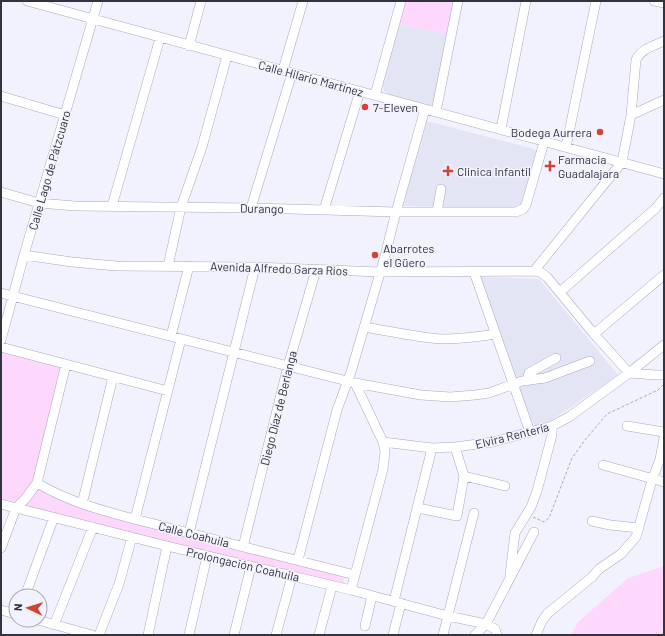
<svg xmlns="http://www.w3.org/2000/svg" width="665" height="636" viewBox="0 0 665 636" font-family="Barlow,sans-serif">
	<rect width="100%" height="100%" fill="#f2f2ff"/>
	<path fill="#e3e4f4" d="M399 24 451 35 434 105H427L390 95 384 91 383 86Z
		M427 121 534 149 538 153 522 205 517 208 402 206Z
		M476 277 539 279 618 375 552 420 534 426Z"/>
	<path fill="#fed7fd" d="M404 1H458L451 35 399 24Z
		M1 347 66 364 37 484 59 496 343 574 344 585 1 504Z
		M664 566V635H571L578 622 628 578Z"/>
	<g fill="none" stroke-linecap="round" stroke-linejoin="round">
		<g stroke="#a8a8c6" stroke-width="10">
			<path id="minor" d="M27 1 664 174
				M654 1 664 3
				M189 46 201 1
				M283 70 303 1
				M375 95 401 1
				M1 96 65 115
				M436 112 458 1
				M631 115 664 100
				M501 129 526 1
				M566 147 596 1
				M1 192 39 203 75 206 251 208 396 212H516L523 209 526 205 544 142
				M112 206 160 38
				M251 208 292 73
				M324 210 360 91
				M437 212 441 189
				M24 255 72 262 116 266 255 267 380 272 534 271 540 272 547 277 594 334 629 373 656 375H664
				M168 266 181 207 202 147 227 56
				M534 271 622 162 631 115 636 60C641 49 653 46 664 41
				M474 272 530 432
				M560 292 656 208 664 198
				M1 293 355 383 383 442 385 452 383 469 351 590
				M364 327C389 331 415 337 440 339 459 339 477 337 496 334
				M594 334 664 275
				M171 336 189 266
				M1 340 24 255 98 1
				M1 347 168 391
				M527 381 529 373 556 358
				M355 383 421 395 450 397 475 395 489 393 522 381 545 378 590 361
				M627 426 664 432
				M383 442 432 448 455 447 493 442 552 426 569 417 629 373 664 345
				M603 465 664 482
				M464 476 505 486
				M37 483C77 507 124 516 169 528 231 544 293 559 355 575
				M1 504 167 546 351 590 448 616 486 624 495 629 497 635
				M82 504 113 377
				M418 508 457 516 464 476 455 447
				M135 519 181 339
				M592 521 610 525 639 528
				M189 533 255 267
				M243 547 288 366 316 270
				M1 548 16 508 26 498 37 483 66 364
				M298 560 337 410 351 372 385 256 396 212 425 109
				M510 575 515 533 531 507 537 491 552 435V426
				M25 596 54 517
				M394 601 432 448
				M1 610 16 614
				M38 620 92 635
				M54 625 93 527
				M365 626 372 596
				M99 635 119 584 132 537
				M148 635 167 546
				M189 635 207 556
				M234 635 251 566
				M276 635 292 576
				M319 635 332 586
				M393 635 401 603
				M443 635 474 513
				M475 635 486 624 534 532
				M536 635 542 621 548 613 592 577 599 569 621 554 636 537 652 480 660 459 664 438"/>
		</g>
		<path stroke="#aaaab7" stroke-width="1" stroke-dasharray="3 2" stroke-linecap="butt" d="M533 517 544 522 549 518 572 458 585 440 607 414 658 390 664 384"/>
		<use href="#minor" stroke="#fff" stroke-width="9"/>
	</g>
	<g fill="#d14337" stroke="#f2f2ff" stroke-width="1.5">
		<circle cx="365" cy="107" r="4"/>
		<circle cx="600" cy="132" r="4"/>
		<path d="M548 160h4v4h4v4h-4v4h-4v-4h-4v-4h4z"/>
		<path d="M446 165h4v4h4v4h-4v4h-4v-4h-4v-4h4z"/>
		<circle cx="375" cy="255" r="4"/>
	</g>
	<g text-anchor="middle" dominant-baseline="central" stroke-width="3" stroke-linejoin="round" paint-order="stroke">
		<g font-size="12" fill="#333340" stroke="#f2f2ff">
			<text transform="translate(311 78) rotate(15)">Calle Hilario Martínez</text>
			<text transform="translate(49 170) rotate(-74)">Calle Lago de Pátzcuaro</text>
			<text transform="translate(262 208) rotate(1)">Durango</text>
			<text transform="translate(279 268) rotate(2)">Avenida Alfredo Garza Ríos</text>
			<text transform="translate(278 408) rotate(-76)">Diego Díaz de Berlanga</text>
			<text transform="translate(512 435) rotate(-14)">Elvira Rentería</text>
			<text transform="translate(194 534) rotate(14)">Calle Coahuila</text>
			<text transform="translate(243 564) rotate(13)">Prolongación Coahuila</text>
		</g>
		<g font-size="12" fill="#333340" stroke="#f2f2ff" text-anchor="start">
			<text x="373" y="107">7-Eleven</text>
			<text x="592" y="132" text-anchor="end">Bodega Aurrera</text>
			<text x="558" y="159">Farmacia<tspan x="558" dy="14">Guadalajara</tspan></text>
			<text x="457" y="171">Clinica Infantil</text>
			<text x="383" y="248">Abarrotes<tspan x="383" dy="14">el Güero</tspan></text>
		</g>
	</g>
	<rect width="665" height="636" fill="none" stroke="#333340" stroke-width="4"/>
	<g transform="translate(28 608) rotate(274)"><circle r="19" fill="#f2f2ff" stroke="#a6a6b3"/>
	<path d="M0-3L7 15L0 10L-7 15Z" fill="#d14337"/>
	<text y="-6" font-size="11" font-weight="bold" text-anchor="middle" fill="#333340">N</text>
	</g>
</svg>
